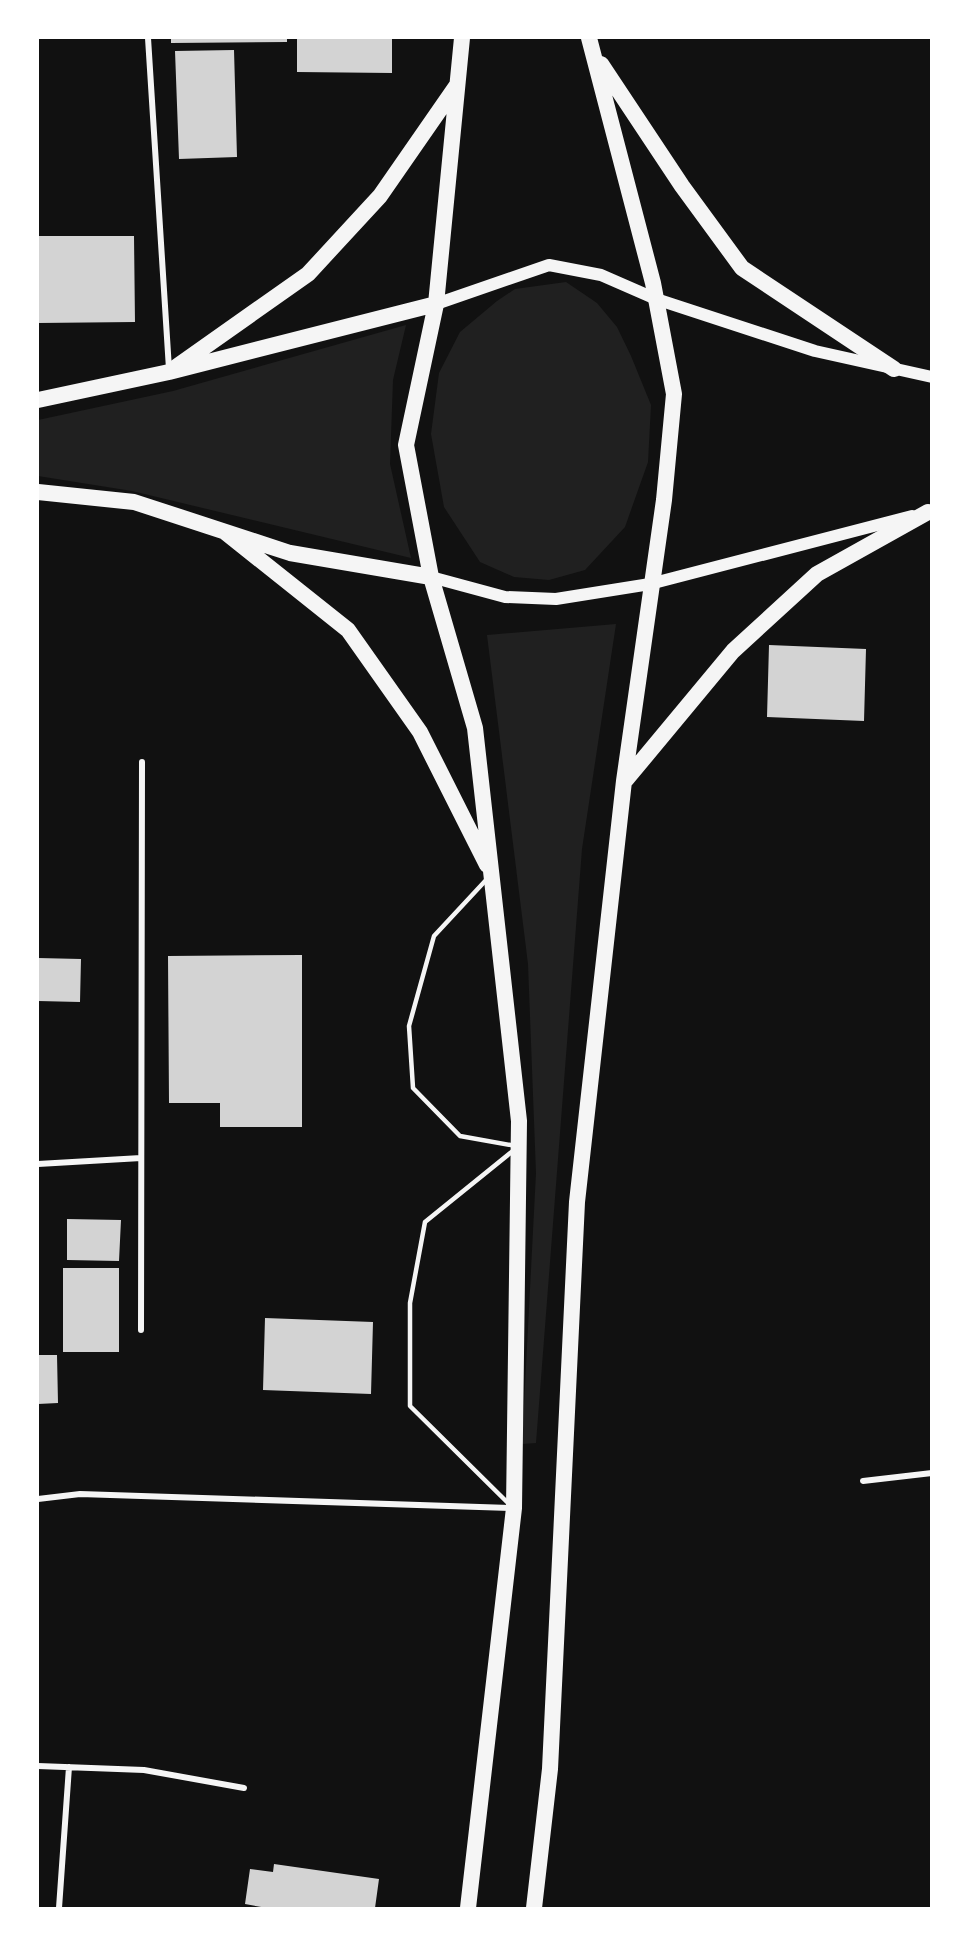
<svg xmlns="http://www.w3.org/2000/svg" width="969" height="1946" viewBox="0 0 969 1946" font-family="Commissioner,sans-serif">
	<rect width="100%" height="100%" fill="#111"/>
	<path fill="#202020" d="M566 282 597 303 617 327 631 356 651 405 648 462 625 527 585 570 549 580 514 577 480 562 444 507 431 434 439 373 460 332 497 301 515 289Z
		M406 325 393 380 390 464 411 558 132 491 38 476V420L173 391Z
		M616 624 582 849 536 1443 522 1444 536 1173 528 964 487 635Z"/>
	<path fill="#d3d3d3" d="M171 38H287V42L171 43Z
		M297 38H392V73L297 72Z
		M234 50 237 157 179 159 175 51Z
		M38 236H134L135 322 38 323Z
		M769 645 866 649 864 721 767 717Z
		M302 955V1127H220V1103H169L168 956Z
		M38 958 81 959 80 1002 38 1001Z
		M67 1219 121 1220 119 1261 67 1260Z
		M63 1268H119V1352H63Z
		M265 1318 373 1322 371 1394 263 1390Z
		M38 1355H57L58 1403 38 1404Z
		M274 1864 379 1879 375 1908H267L245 1904 250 1869 273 1872Z"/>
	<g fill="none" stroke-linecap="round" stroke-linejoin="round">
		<path stroke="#f5f5f5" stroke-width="4.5" d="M487 879 434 936 409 1026 413 1088 460 1136 516 1146
			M508 1503 410 1406V1303L425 1222 514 1150"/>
		<path stroke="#f5f5f5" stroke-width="6" d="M148 38 169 369
			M38 1164 141 1158
			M141 1330 142 762
			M863 1481 932 1473
			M38 1499 80 1494 513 1508
			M38 1766 144 1770 244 1788
			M59 1908 69 1767"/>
		<path stroke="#f5f5f5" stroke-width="12" d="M436 304 549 265 601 275 656 299 815 351 932 377
			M431 577 505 597 556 599 650 584 912 516"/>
		<path stroke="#f5f5f5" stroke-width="16" d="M462 38 436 304 406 445 431 577 475 728 519 1121 514 1508 468 1908
			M601 64 682 186 742 268 894 369
			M169 372 308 274 380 196 457 85
			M38 400 169 372 436 304
			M38 492 134 502 290 553 431 577
			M225 532 348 630 420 732 487 865
			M625 781 733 651 817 574 928 512
			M534 1908 550 1769 577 1202 624 781 664 500 674 394 653 283 589 38"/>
	</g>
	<rect width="969" height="1946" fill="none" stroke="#ffffff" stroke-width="78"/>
</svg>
